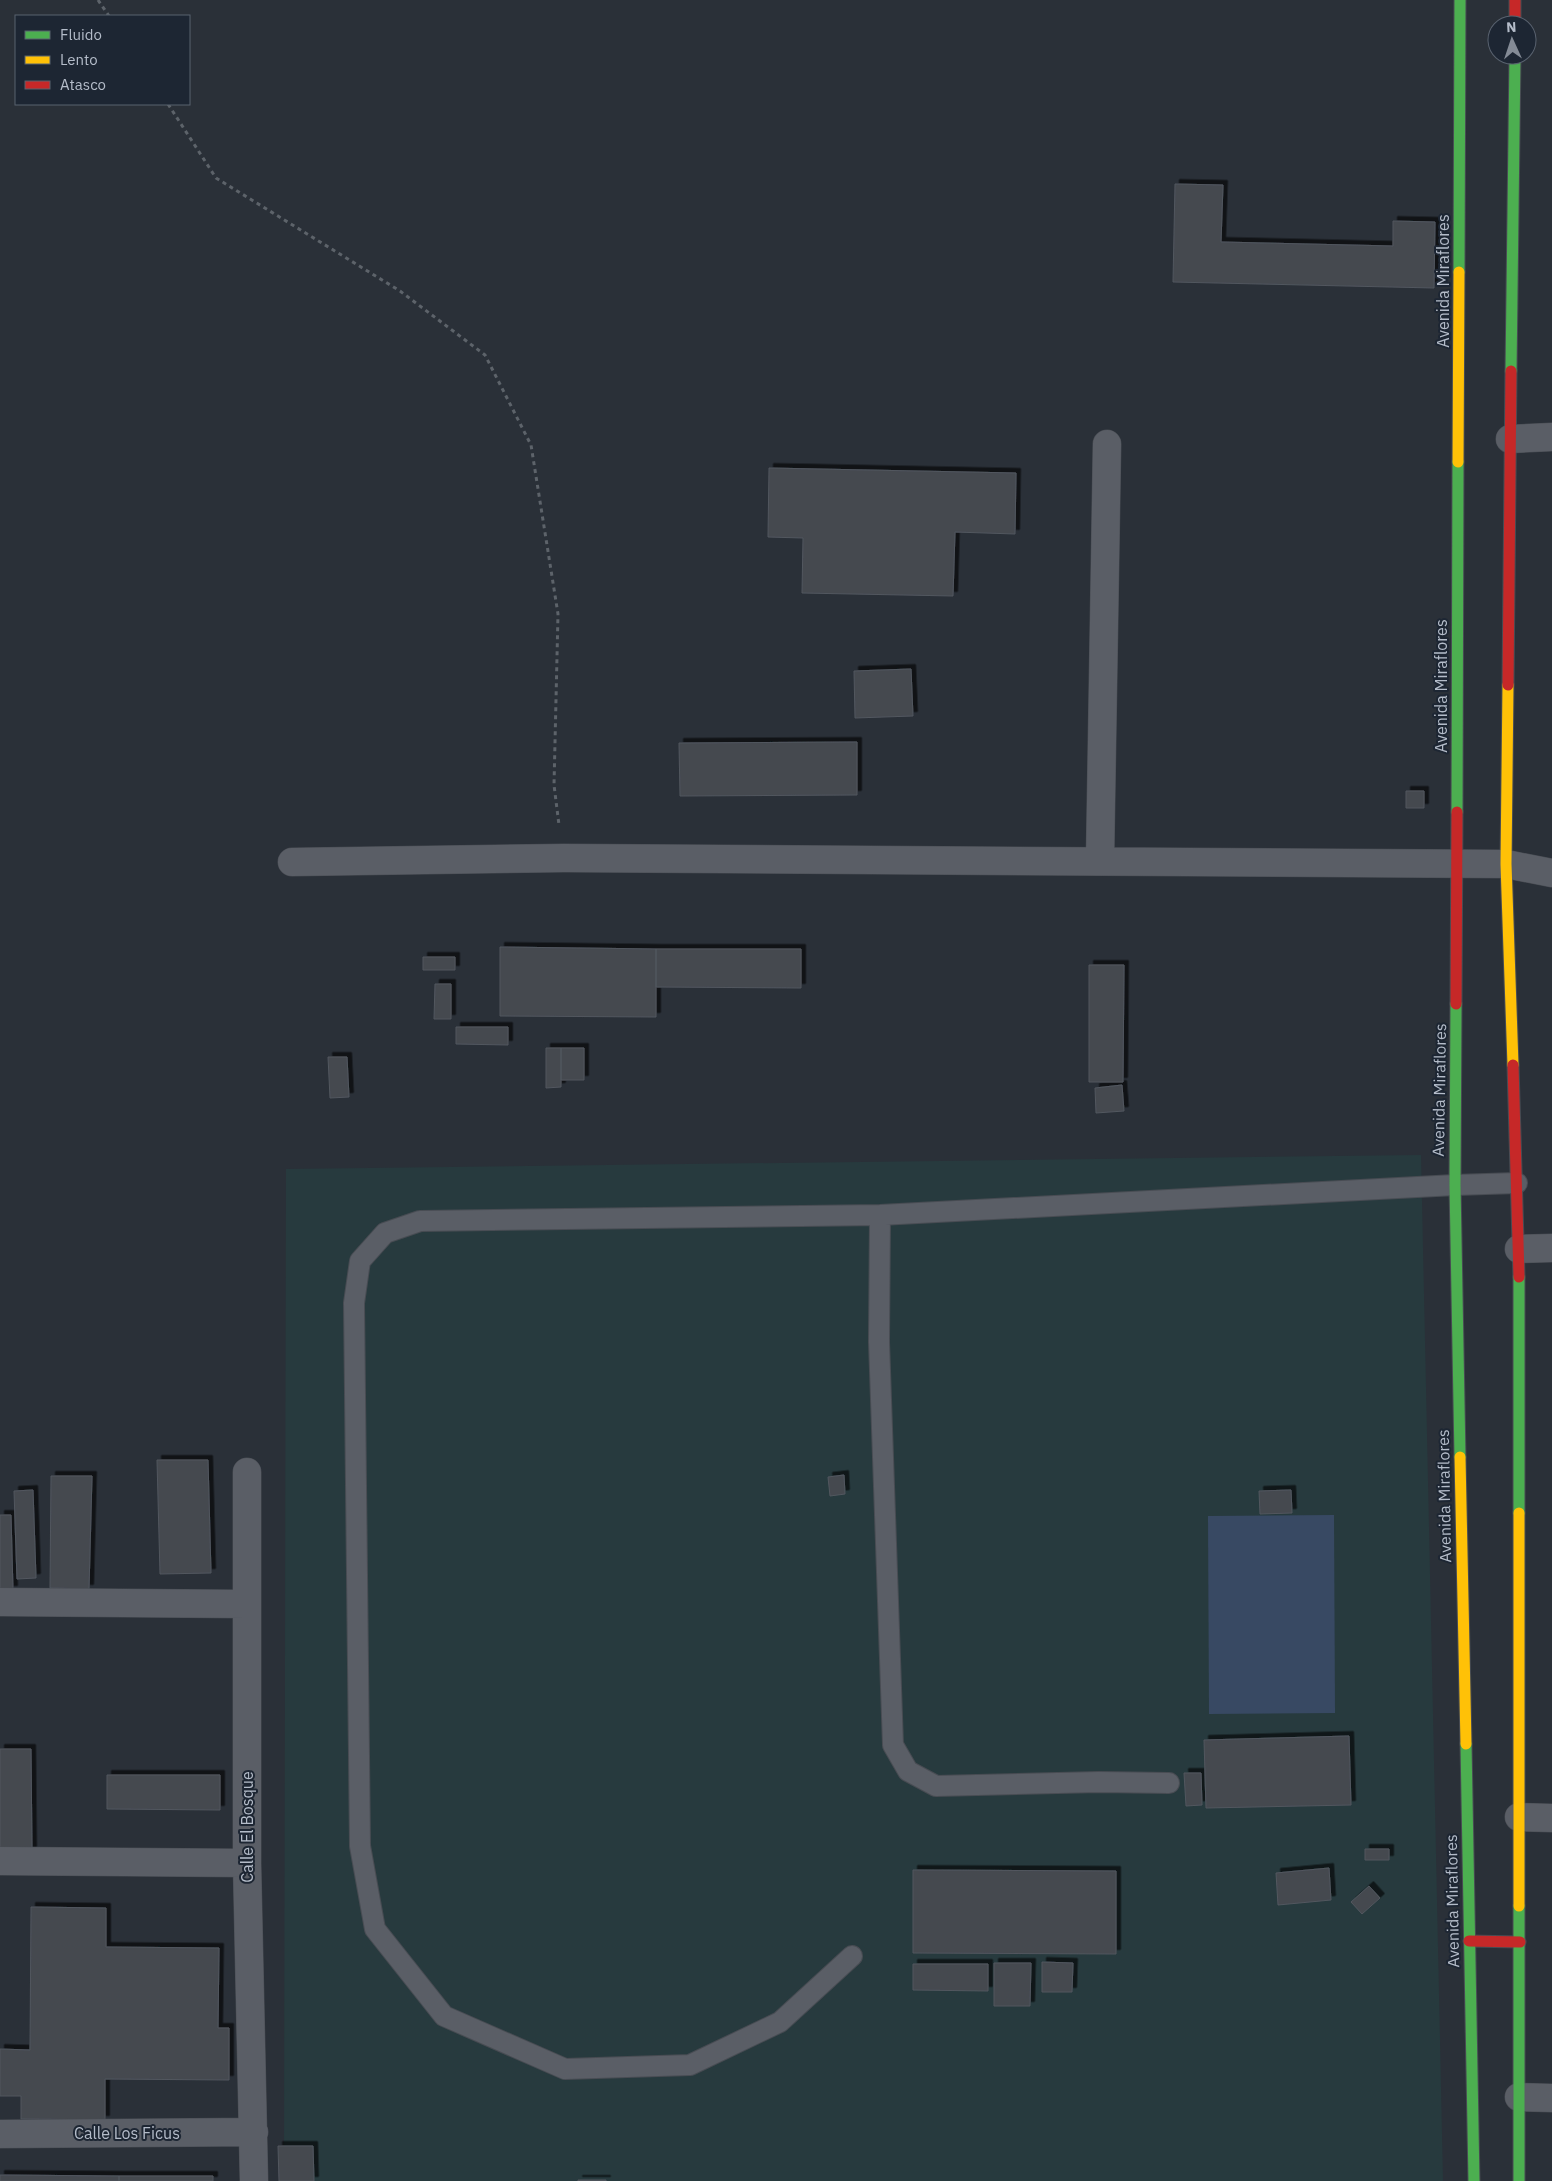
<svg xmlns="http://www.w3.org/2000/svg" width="1552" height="2181" viewBox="0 0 1552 2181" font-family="'IBM Plex Sans',sans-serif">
	<defs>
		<filter id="shadow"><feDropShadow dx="4.5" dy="-4.5" stdDeviation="0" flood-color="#0009"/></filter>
	</defs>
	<rect width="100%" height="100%" fill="#2a3038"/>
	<path fill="#273a3e" d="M1421 1155 1443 2181H284L286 1169Z"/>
	<path fill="#384963" d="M1334 1515 1335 1713 1209 1714 1208 1516Z"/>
	<path fill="#444950" stroke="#52575f" filter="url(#shadow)" d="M1175 184 1223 185 1221 242 1393 246V221L1435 222 1434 288 1173 282Z
		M769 468 1016 473 1015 534 955 532 953 596 802 593 803 538 768 537Z
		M911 669 913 716 855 718 854 671Z
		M857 742V795L680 796 679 743Z
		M1406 791H1424V808H1406Z
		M500 947 656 949V1017L500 1016Z
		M656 949H801V988L656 987Z
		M423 957H455V970H423Z
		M1089 965H1124L1123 1082H1089Z
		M435 984H451V1019H434Z
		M456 1027H508V1045L456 1044Z
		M546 1048H561V1087L546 1088Z
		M561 1048H584V1080H561Z
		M328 1057H347L349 1097 330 1098Z
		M1122 1085 1124 1111 1096 1113 1095 1088Z
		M157 1460H208L211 1573 160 1574Z
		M844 1475 845 1494 830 1496 828 1477Z
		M51 1476H92L89 1589 50 1588Z
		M33 1490 36 1578 17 1579 14 1491Z
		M1291 1490 1292 1513 1260 1514 1259 1491Z
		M0 1515H11L13 1590H0Z
		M1349 1736 1351 1805 1206 1808 1204 1740Z
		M0 1749H31L32 1851H0Z
		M1184 1773H1201L1202 1805 1186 1806Z
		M107 1775H220V1810L107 1809Z
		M1365 1849H1389V1860H1365Z
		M1329 1868 1331 1900 1278 1905 1276 1873Z
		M913 1870 1116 1871V1954L913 1953Z
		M1369 1886 1380 1898 1362 1914 1351 1902Z
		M31 1907 106 1908V1947L219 1948 218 2028H229V2080L105 2079V2120L21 2119V2096H0V2049L30 2050Z
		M1042 1962 1073 1963 1072 1992H1042Z
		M994 1963H1031L1030 2006H994Z
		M913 1964H988V1991L913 1990Z
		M278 2146H313L314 2181H279Z
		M0 2175 119 2176V2181H0Z
		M119 2176H213V2181H119Z
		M578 2180H606V2181H578Z"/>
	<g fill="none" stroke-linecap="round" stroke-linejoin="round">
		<g stroke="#484c53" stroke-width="22">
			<path id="lane" d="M880 1215 879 1342 893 1745 908 1771 936 1786 1099 1782 1169 1783
				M852 1956 780 2022 690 2065 565 2069 444 2016 375 1929 360 1846 354 1303 360 1261 385 1233 420 1221 880 1215 1455 1185 1517 1183"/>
		</g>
		<g stroke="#484c53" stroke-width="29">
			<path id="street" d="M1510 439 1552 437
				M1100 861 1107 444
				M292 862 564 858 1506 864 1552 873
				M1519 1249 1552 1248
				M247 1472V1863L254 2181
				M0 1602 246 1604
				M1519 1817 1552 1818
				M0 1861 247 1863
				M1519 2097 1552 2098
				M0 2134 254 2132"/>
		</g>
		<g stroke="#484c53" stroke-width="13">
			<path id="fast" d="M1459 272 1460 0
				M1511 371 1515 55
				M1457 812 1458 462
				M1456 1004 1455 1185 1460 1457
				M1519 1277V1513
				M1466 1744 1474 2181
				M1519 1906V2181"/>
		</g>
		<g stroke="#484c53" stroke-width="13">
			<path id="slow" d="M1458 462 1459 272
				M1508 685 1506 864 1513 1065
				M1460 1457 1466 1744
				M1519 1513V1906"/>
		</g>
		<g stroke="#484c53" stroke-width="13">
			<path id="jam" d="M1515 0V25
				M1508 685 1511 371
				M1456 1004 1457 812
				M1513 1065 1519 1277
				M1469 1941 1520 1942"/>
		</g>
		<path stroke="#5d636a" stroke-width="3" stroke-dasharray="4 4" stroke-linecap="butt" d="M98 0 109 16
			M168 104 216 178 400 291 485 355 531 445 558 614 554 785 559 825"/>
		<use href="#lane" stroke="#5a5e66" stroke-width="20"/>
		<use href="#street" stroke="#5a5e66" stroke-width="28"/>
		<use href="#fast" stroke="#4caf50" stroke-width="11"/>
		<use href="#slow" stroke="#ffc107" stroke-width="11"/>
		<use href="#jam" stroke="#c62828" stroke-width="11"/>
	</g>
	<g text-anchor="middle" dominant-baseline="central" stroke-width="4" stroke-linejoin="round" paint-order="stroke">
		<g font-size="16" fill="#b4bcc9" stroke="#1d2633">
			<text transform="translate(1443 281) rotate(-90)">Avenida Miraflores</text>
			<text transform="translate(1441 686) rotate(-90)">Avenida Miraflores</text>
			<text transform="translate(1439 1090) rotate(-89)">Avenida Miraflores</text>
			<text transform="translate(1444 1496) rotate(-91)">Avenida Miraflores</text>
			<text transform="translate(247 1827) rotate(-90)">Calle El Bosque</text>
			<text transform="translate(1452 1901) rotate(-91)">Avenida Miraflores</text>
			<text x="127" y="2133">Calle Los Ficus</text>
		</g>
	</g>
	<rect x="15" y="15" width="175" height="90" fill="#1d2633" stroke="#59626f"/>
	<rect x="25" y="31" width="25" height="8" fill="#4caf50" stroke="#59626f"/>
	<text x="60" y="40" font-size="15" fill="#b4bcc9">Fluido</text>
	<rect x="25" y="56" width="25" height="8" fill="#ffc107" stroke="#59626f"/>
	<text x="60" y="65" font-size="15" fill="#b4bcc9">Lento</text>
	<rect x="25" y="81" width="25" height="8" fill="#c62828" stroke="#59626f"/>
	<text x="60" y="90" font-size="15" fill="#b4bcc9">Atasco</text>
	<g transform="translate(1512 40) rotate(357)"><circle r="24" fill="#1d2633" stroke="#59626f"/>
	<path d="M0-4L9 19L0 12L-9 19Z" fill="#848b96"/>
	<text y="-8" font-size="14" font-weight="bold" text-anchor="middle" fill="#b4bcc9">N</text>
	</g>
</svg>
